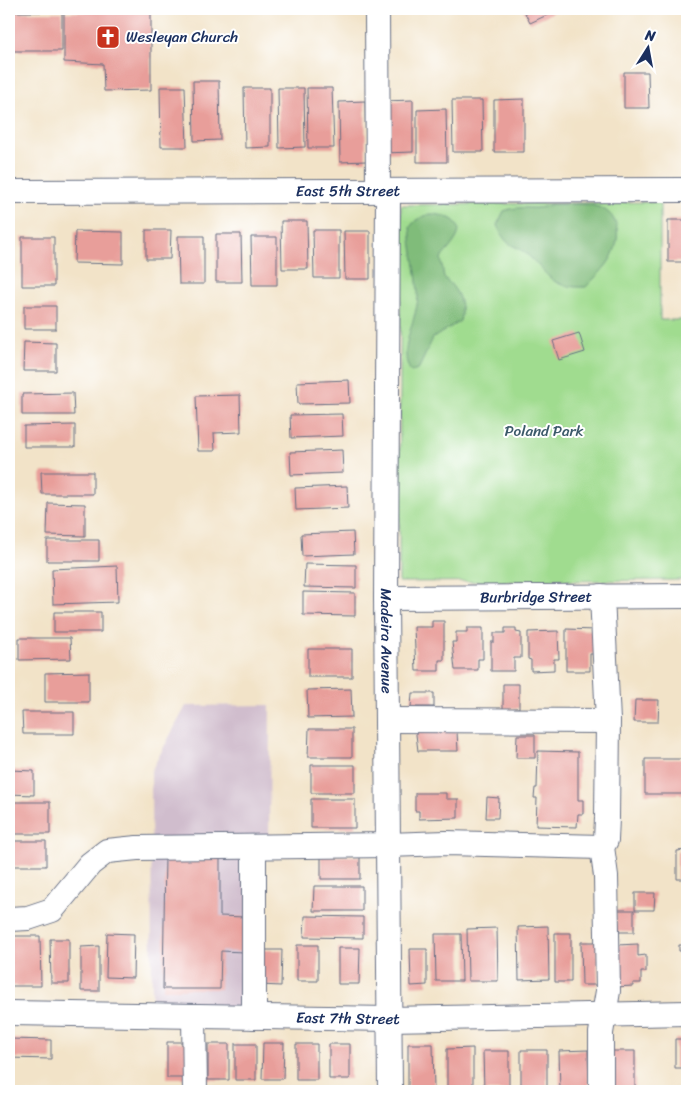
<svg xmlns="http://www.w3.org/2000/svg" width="696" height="1100" viewBox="0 0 696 1100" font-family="Sriracha,sans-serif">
	<rect width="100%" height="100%" fill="#fff"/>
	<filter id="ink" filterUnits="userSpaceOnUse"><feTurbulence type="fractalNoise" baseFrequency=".02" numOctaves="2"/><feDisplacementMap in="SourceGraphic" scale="10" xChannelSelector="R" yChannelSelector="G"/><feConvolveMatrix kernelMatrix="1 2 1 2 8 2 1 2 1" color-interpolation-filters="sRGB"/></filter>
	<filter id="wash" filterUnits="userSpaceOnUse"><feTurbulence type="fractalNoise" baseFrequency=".0096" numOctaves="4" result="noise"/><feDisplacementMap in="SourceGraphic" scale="20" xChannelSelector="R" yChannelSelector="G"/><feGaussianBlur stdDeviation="1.12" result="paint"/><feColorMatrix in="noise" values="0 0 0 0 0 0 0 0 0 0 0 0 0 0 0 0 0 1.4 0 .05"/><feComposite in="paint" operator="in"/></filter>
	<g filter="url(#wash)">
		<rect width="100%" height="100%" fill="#f2e3c8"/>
		<path fill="#d0bdcd" d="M270 705 269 846 254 847V1017L152 1015 151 771 186 706Z"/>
		<path fill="#a0dc8f" stroke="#5e8676" d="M660 202V320H687V580L399 582 401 205Z"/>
		<path fill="#80bc7a" stroke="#4e766c" d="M552 204C567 205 585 202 598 207 621 214 621 240 611 258 605 269 594 278 586 287 552 288 551 278 530 257 513 241 508 251 497 225L504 211C525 203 533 213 552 204Z
			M429 214C443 214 467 220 456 239 452 246 446 252 441 258L444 278C458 289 464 304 460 321L433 338 419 368 411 372C396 349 419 318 418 293 417 271 411 249 410 227L416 220Z"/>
		<g id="blocks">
			<path fill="#e89e9a" d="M89 9H151V90L104 91 103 64 64 62V12H89Z
				M523 9H560L530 23Z
				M9 12H62V51H9Z
				M624 72H648L649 108H624Z
				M193 81H219L220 140 194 141Z
				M160 87H185L187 147H161Z
				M244 88H270V147L245 148Z
				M278 88H304L305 147 279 148Z
				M307 88H332L334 148H308Z
				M524 99V152H494V100Z
				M413 100V152L383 153V101Z
				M452 100H482L483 152H453Z
				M365 101 366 161 340 162 339 102Z
				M446 109 447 162H417V110Z
				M668 220H687V262H668Z
				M281 221H307L308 269H282Z
				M146 230H171L170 259H146Z
				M313 230H339V278H314Z
				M75 231 123 232V264L74 263Z
				M344 231H370V279H345Z
				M216 234H241L242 282H216Z
				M178 236H204V284H179Z
				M22 237H54V286H22Z
				M251 237H277V285H252Z
				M24 306H56V329H24Z
				M579 333 585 352 559 360 553 341Z
				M24 342 56 343V371H23Z
				M349 380 350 403 298 404 297 382Z
				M73 393 74 415H22V394Z
				M240 395 241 432 214 433 215 451H198L196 396Z
				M342 414 343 436 291 438 290 415Z
				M75 425V447H24V426Z
				M342 450 343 473 291 475 290 452Z
				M41 472H93V494H42Z
				M347 486 348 508 296 510 295 488Z
				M48 503 85 504V536L47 535Z
				M353 532 354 554 302 556 301 534Z
				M47 540H99V561H47Z
				M305 564 356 565V588L304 587Z
				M117 566 118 602 53 604 52 569Z
				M303 592 355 593V616L303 615Z
				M54 612H101V632H54Z
				M432 621H444V660H439V671H416L414 627H432Z
				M467 628H483V659H478V670H455L452 642H456V632H467Z
				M505 628H516V632L521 633V658H514V671H491V642H494V633H505Z
				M566 629 595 630V654H590V671H566Z
				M558 631 559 659H554V670L531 671V660L528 659V632Z
				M19 638H70L71 659 19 660Z
				M308 649H352V677H308Z
				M89 672V702H45V673Z
				M503 684H519V708L503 709Z
				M351 689 352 717 308 718 307 690Z
				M412 693H434V707H411Z
				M635 700H659L658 722H634Z
				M22 712H74V734H23Z
				M415 726 457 731 458 751H418Z
				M309 729H352V757H308Z
				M517 735H535V758H516Z
				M538 751 578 752V800H583V814H578L577 827 536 826 537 798H534L535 788H537Z
				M645 759H687V794H645Z
				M311 765H355V793H311Z
				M9 770 34 771V795L9 794Z
				M415 793H446V799H458V818L419 819V811H415Z
				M487 797 499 798 498 818H486Z
				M311 799H355V828H311Z
				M9 802H50V834H9Z
				M9 841H46V866H9Z
				M687 850V879H677V851Z
				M165 855 220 856V916L245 917 244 952 221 951 220 989H163Z
				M321 856H360V879H321Z
				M314 886H362V911H313Z
				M635 893H655L654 910H635Z
				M616 910H634V932H616Z
				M305 916 363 917V938L304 937Z
				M548 926 549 979 519 980 518 927Z
				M497 928 498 981H468L467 929Z
				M107 933 134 934 133 978 106 977Z
				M555 933H571V982H555Z
				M435 934H461L462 981H436Z
				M9 936H40L41 986H9Z
				M50 939H69V983H51Z
				M581 942H597L598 985H582Z
				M685 942H687V976H685V951H679V945H685Z
				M638 944V956L646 955V972H641V983H633V986L615 987 617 945Z
				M297 945H318V981H297Z
				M99 946V991H81V947Z
				M338 948H360L359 984H338Z
				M410 949H427V985L411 986Z
				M261 950H282L281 986 260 985Z
				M9 1039 51 1040V1059L9 1058Z
				M675 1039H687V1068H675Z
				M167 1042H188V1078H167Z
				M263 1043H284L283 1079H262Z
				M208 1044H229V1080H208Z
				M235 1044H256V1080H235Z
				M296 1044H317V1080H296Z
				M329 1044H350V1079H329Z
				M408 1044H433L434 1091H408Z
				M473 1048V1091H447V1049Z
				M521 1050H547V1091H521Z
				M588 1050 589 1091H560L559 1051Z
				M483 1051H509V1091H484Z
				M609 1051H635V1091H609Z"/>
		</g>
	</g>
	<g filter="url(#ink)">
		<use href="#blocks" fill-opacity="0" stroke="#666e83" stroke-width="1"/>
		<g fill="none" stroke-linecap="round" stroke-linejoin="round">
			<g stroke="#666e83" stroke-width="26">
				<g id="minor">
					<path d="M377 9 378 191"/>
					<path id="s1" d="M388 191 386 598 390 1091"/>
					<path id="s2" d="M9 192 687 190"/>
					<path id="s3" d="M386 598 687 596"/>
					<path d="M388 720 608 721"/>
					<path d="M254 847V1017"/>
					<path d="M9 919 28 918 52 910 90 864 107 851 137 848 388 845 446 843 602 847"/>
					<path id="s4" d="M9 1013 390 1019 687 1013"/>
					<path d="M194 1016 195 1091"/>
					<path d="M601 1091V1033L608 991 606 876 602 847 606 840 607 818 608 721 602 596"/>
				</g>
			</g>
			<use href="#minor" stroke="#fff" stroke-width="24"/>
		</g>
	</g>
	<defs>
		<g id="church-square" transform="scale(1.25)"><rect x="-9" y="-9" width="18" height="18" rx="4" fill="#c8321e" stroke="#fff"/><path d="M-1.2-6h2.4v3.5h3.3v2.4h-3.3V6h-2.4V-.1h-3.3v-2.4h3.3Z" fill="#fff"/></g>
	</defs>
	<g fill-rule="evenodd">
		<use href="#church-square" x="108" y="37"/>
	</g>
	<g text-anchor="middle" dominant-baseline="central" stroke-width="4" stroke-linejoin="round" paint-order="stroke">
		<g font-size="15" fill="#1b2f5e" stroke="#fff" text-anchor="start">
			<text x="126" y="37">Wesleyan Church</text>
		</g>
		<g font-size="15" fill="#1b2f5e" stroke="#fff">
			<text stroke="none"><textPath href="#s2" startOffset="339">East 5th Street</textPath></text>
			<text stroke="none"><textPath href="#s3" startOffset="150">Burbridge Street</textPath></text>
			<text stroke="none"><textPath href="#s1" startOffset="450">Madeira Avenue</textPath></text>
			<text stroke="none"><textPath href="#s4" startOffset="339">East 7th Street</textPath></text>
		</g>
		<g font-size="15" fill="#3c5a6a" stroke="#fff">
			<text x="544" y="431">Poland Park</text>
		</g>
	</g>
	<rect width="696" height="1100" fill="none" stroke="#fff" stroke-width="30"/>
	<g transform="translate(648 48) rotate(11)" stroke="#ffffff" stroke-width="4" paint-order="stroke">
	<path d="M0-4L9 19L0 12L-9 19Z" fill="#1b2f5e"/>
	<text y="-8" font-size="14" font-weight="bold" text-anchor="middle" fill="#1b2f5e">N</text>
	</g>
</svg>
